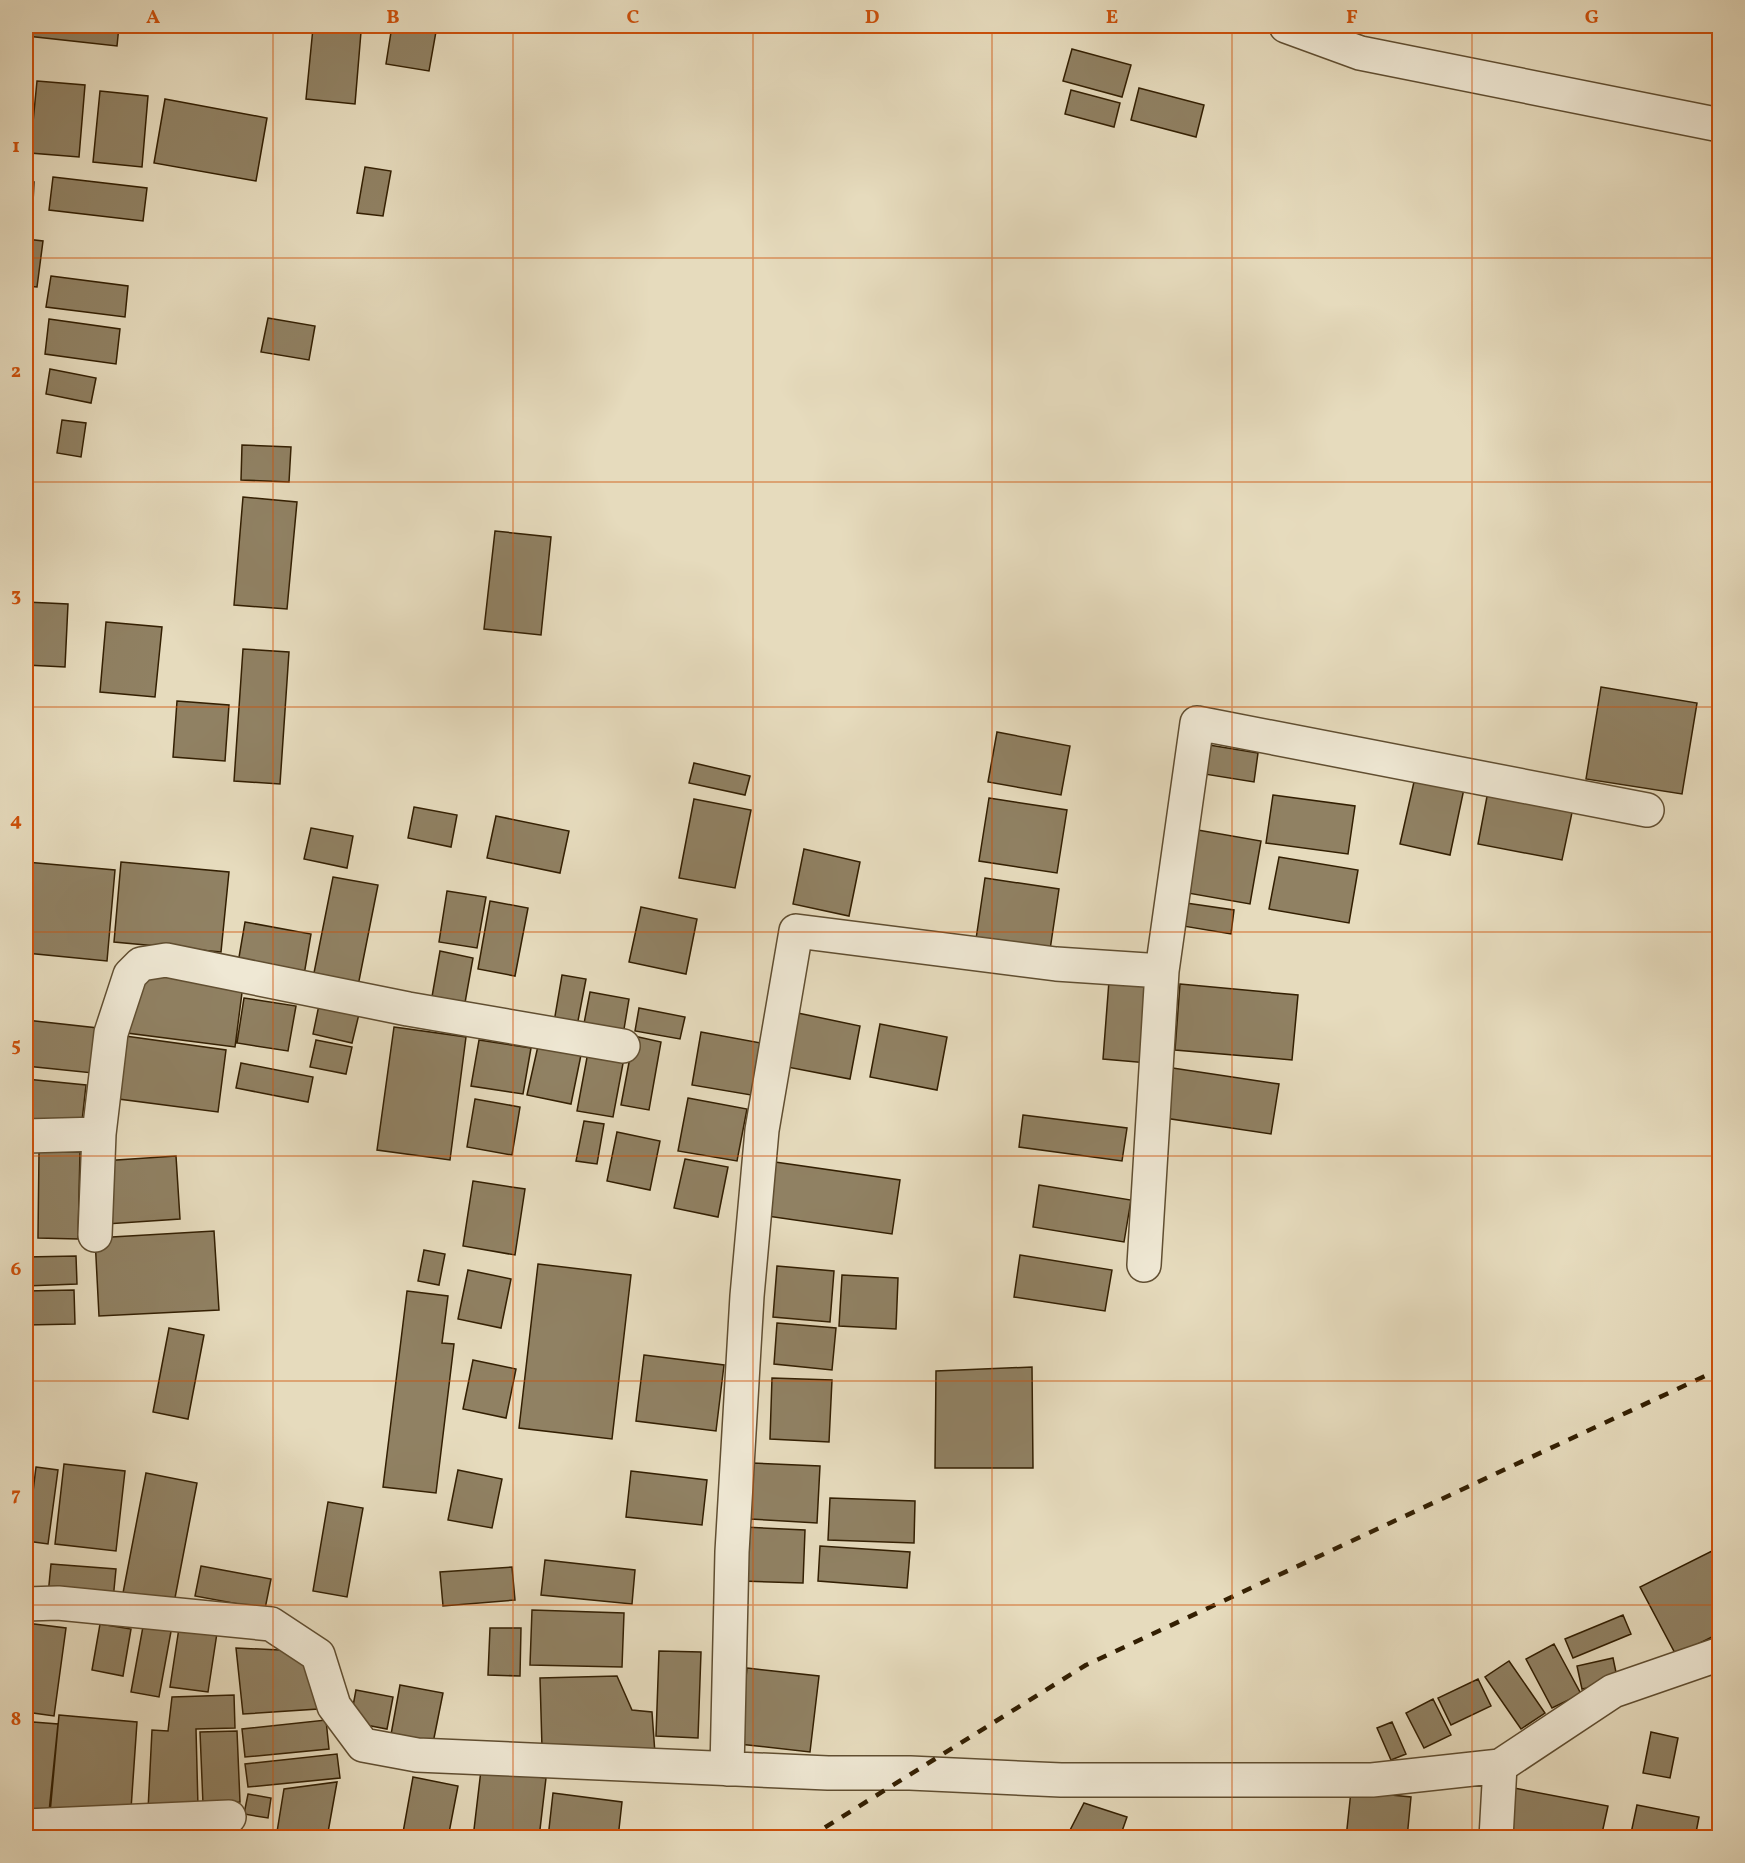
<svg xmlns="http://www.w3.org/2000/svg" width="1745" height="1863" viewBox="0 0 1745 1863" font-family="Vollkorn,serif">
	<rect width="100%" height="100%" fill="#e6dbbd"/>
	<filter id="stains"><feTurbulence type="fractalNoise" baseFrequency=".00333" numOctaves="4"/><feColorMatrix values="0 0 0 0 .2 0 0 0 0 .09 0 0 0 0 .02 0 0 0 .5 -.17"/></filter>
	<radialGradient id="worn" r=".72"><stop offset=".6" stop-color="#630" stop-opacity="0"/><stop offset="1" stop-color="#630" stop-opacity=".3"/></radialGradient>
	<path fill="#908163" stroke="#331f02" stroke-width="1.5" d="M28 26H119L117 46 27 36Z
		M392 26H437L429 71 386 64Z
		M313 28 361 32 355 104 306 99Z
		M1072 49 1131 65 1122 97 1063 81Z
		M37 81 85 85 79 157 30 153Z
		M1139 88 1204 105 1196 137 1131 120Z
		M1071 90 1120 103 1114 127 1065 114Z
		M100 91 148 96 142 167 93 162Z
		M165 99 267 118 256 181 154 163Z
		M365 167 391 171 383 216 357 213Z
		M53 177 147 188 143 221 49 210Z
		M26 181 34 182 32 223 26 222Z
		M26 239 43 241 37 287 26 286Z
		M51 276 128 286 125 317 46 307Z
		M268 318 315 326 309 360 261 352Z
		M49 319 120 329 116 364 45 354Z
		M50 369 96 378 91 403 46 394Z
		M62 420 86 423 81 457 57 453Z
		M242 445 291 447 289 482 241 480Z
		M243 497 297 502 287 609 234 605Z
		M495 531 551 537 541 635 484 629Z
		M26 602 68 604 65 667 26 665Z
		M106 622 162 627 155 697 100 692Z
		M243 649 289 652 280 784 234 781Z
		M1601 687 1697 703 1682 794 1586 779Z
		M177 701 229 705 225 761 173 757Z
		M997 732 1070 746 1061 795 988 782Z
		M1203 744 1258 753 1254 782 1198 773Z
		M694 763 750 776 745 795 689 783Z
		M1416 773 1465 784 1450 855 1400 844Z
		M1489 786 1574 803 1562 860 1478 844Z
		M1273 795 1355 806 1348 854 1266 843Z
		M989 798 1067 810 1057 873 979 861Z
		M694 799 751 810 735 888 679 878Z
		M414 807 457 815 451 847 408 838Z
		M496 816 569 831 560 873 487 858Z
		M311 828 353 836 347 868 304 859Z
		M1192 829 1261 841 1250 904 1182 892Z
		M804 849 860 862 849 916 793 904Z
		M1279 857 1358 870 1349 923 1269 909Z
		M26 862 115 870 107 961 26 953Z
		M121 862 229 872 221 952 114 942Z
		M333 877 378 885 357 991 312 983Z
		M985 878 1059 889 1050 950 976 939Z
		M447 891 486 897 477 948 439 942Z
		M490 901 528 908 515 976 478 969Z
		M1186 903 1234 910 1231 934 1183 926Z
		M641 907 697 919 686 974 629 962Z
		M245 922 311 934 303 981 237 969Z
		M440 951 473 958 463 1014 430 1008Z
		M135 970 243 985 235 1047 127 1033Z
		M562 975 586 979 577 1026 554 1022Z
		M1109 981 1153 984 1148 1063 1103 1059Z
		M1180 984 1298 995 1292 1060 1175 1050Z
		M590 992 629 999 622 1041 582 1034Z
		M244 998 296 1006 288 1051 237 1043Z
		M319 1005 359 1014 352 1043 313 1034Z
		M639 1008 685 1017 680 1039 635 1031Z
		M793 1012 860 1026 850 1079 782 1066Z
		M26 1020 98 1028 93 1073 26 1066Z
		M880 1024 947 1037 937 1090 870 1077Z
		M394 1027 466 1037 450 1160 377 1150Z
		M701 1032 761 1043 751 1095 692 1085Z
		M118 1035 226 1050 218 1112 111 1098Z
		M634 1036 661 1042 649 1110 621 1105Z
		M316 1040 352 1047 346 1074 310 1067Z
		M479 1040 531 1048 523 1094 471 1086Z
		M538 1046 581 1055 571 1104 527 1095Z
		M588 1052 624 1058 613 1117 577 1111Z
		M241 1063 313 1077 308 1102 236 1088Z
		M1166 1067 1279 1084 1271 1134 1158 1117Z
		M26 1079 86 1085 81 1130 26 1125Z
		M688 1098 747 1109 737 1161 678 1151Z
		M475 1099 520 1107 512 1155 467 1147Z
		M1023 1115 1127 1128 1122 1161 1019 1147Z
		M584 1121 604 1124 597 1164 576 1161Z
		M617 1132 660 1141 650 1190 607 1181Z
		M39 1152H80L78 1239 38 1238Z
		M176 1156 180 1219 106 1224 102 1161Z
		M685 1159 728 1167 718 1217 674 1208Z
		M768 1161 900 1180 892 1234 760 1215Z
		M473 1181 525 1189 515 1255 463 1246Z
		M1039 1185 1131 1200 1124 1242 1033 1227Z
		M214 1231 219 1310 99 1316 95 1238Z
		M424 1250 445 1254 439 1285 418 1281Z
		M1020 1255 1112 1270 1105 1311 1014 1297Z
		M76 1256 77 1284 26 1286V1257Z
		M538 1264 631 1275 612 1439 519 1428Z
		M777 1266 834 1271 830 1322 773 1317Z
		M468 1270 511 1279 501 1328 458 1319Z
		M842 1275 898 1278 896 1329 839 1326Z
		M74 1290 75 1324 26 1325V1291Z
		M407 1291 448 1296 442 1343 454 1344 436 1493 383 1487Z
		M777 1323 836 1328 832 1370 774 1364Z
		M169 1328 204 1335 188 1419 153 1412Z
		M644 1355 724 1365 716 1431 636 1421Z
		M473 1360 516 1369 506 1418 463 1409Z
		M1032 1367 1033 1468H935L936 1371Z
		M772 1378 832 1380 829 1442 770 1439Z
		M752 1463 820 1466 817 1523 750 1519Z
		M64 1464 125 1471 116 1551 55 1544Z
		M36 1467 58 1470 48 1544 27 1541Z
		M458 1470 502 1479 492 1528 448 1520Z
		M631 1471 707 1480 702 1525 626 1517Z
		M146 1473 197 1483 174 1603 123 1593Z
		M830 1498 915 1501 914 1543 828 1540Z
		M328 1502 363 1508 347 1597 313 1591Z
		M744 1527 805 1530 803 1583 741 1581Z
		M820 1546 910 1552 907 1588 818 1581Z
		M1716 1549 1720 1556V1633L1676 1655 1640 1587Z
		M545 1560 635 1570 632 1604 541 1595Z
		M51 1564 116 1569 113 1600 48 1595Z
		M201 1566 271 1579 265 1609 195 1596Z
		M512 1567 515 1600 443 1606 440 1572Z
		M532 1610 624 1613 622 1667 530 1665Z
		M1623 1615 1631 1634 1573 1658 1565 1639Z
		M144 1621 172 1626 159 1697 131 1692Z
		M26 1623 66 1628 54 1716 26 1712Z
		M100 1624 131 1629 123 1676 92 1670Z
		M179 1628 217 1633 208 1692 170 1687Z
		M490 1628H521L520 1676 488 1675Z
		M1554 1644 1581 1694 1552 1708 1526 1659Z
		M236 1648 301 1651 318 1709 243 1714Z
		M659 1651 701 1652 698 1738 656 1736Z
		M1613 1658 1618 1682 1582 1689 1577 1666Z
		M1509 1661 1545 1713 1521 1729 1485 1677Z
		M747 1668 819 1676 810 1752 739 1744Z
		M617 1676 632 1710 652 1712 655 1754 542 1748 540 1678Z
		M1478 1679 1491 1706 1451 1725 1438 1698Z
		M400 1685 443 1693 432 1748 390 1740Z
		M356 1690 393 1697 387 1729 350 1722Z
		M234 1695 235 1728 196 1729 198 1807 148 1810 152 1730 168 1731 172 1697Z
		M1433 1699 1451 1735 1424 1748 1406 1713Z
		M59 1715 137 1722 131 1809 50 1813Z
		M326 1720 329 1749 245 1757 242 1729Z
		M33 1722 58 1724 49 1812 26 1810V1788Z
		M1392 1722 1406 1754 1391 1760 1377 1728Z
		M237 1731 240 1802 203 1804 200 1732Z
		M1651 1732 1678 1738 1670 1778 1643 1773Z
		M337 1754 340 1778 248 1787 245 1764Z
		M481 1770 546 1778 539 1838H473Z
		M413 1777 458 1786 448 1838H402Z
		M1720 1778V1809L1714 1808Z
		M337 1782 327 1838H276L284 1789Z
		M1514 1788 1608 1806 1601 1838H1505Z
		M1351 1791 1411 1797 1407 1838H1346Z
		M553 1793 622 1802 618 1838H548Z
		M248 1794 271 1798 268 1818 244 1814Z
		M1084 1803 1127 1817 1120 1837 1102 1831 1100 1838H1066Z
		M1637 1805 1699 1817 1695 1838H1630Z
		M200 1824 224 1828 222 1838H198Z
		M242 1830 270 1835V1838H241Z
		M157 1831H192V1838H157Z"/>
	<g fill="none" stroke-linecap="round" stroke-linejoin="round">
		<g stroke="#604e31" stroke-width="36">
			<path id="minor" d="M1286 26 1360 53 1720 125
				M26 1136 99 1134
				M95 1235 99 1134 111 1033 130 975 141 964 166 960 408 1009 623 1046
				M1144 1265 1162 971
				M26 1604 58 1603 271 1624 318 1655 334 1706 363 1745 417 1755 828 1773H910L1061 1780H1372L1500 1766 1613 1691 1720 1654
				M727 1769 732 1552 747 1296 762 1130 796 931 1056 964 1162 971 1197 723 1647 810
				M26 1826 229 1817
				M1496 1838 1500 1766"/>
		</g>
		<use href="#minor" stroke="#efe8d4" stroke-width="33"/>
		<path stroke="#331f02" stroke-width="4.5" stroke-dasharray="10 10" stroke-linecap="butt" d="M808 1838 1086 1665 1720 1369"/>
	</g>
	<path fill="none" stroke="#cd500a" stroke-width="1.5" stroke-opacity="0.55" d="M273 26V1838M513 26V1838M753 26V1838M992 26V1838M1232 26V1838M1472 26V1838M26 258H1720M26 482H1720M26 707H1720M26 932H1720M26 1156H1720M26 1381H1720M26 1605H1720"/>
	<rect width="1745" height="1863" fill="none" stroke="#e6dbbd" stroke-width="66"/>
	<rect x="33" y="33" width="1679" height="1797" fill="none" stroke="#cd500a" stroke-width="2"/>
	<g font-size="20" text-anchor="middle" font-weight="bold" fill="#cd500a">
		<text x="153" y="23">A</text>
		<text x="393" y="23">B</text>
		<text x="633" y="23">C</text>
		<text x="872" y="23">D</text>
		<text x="1112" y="23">E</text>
		<text x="1352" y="23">F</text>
		<text x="1592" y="23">G</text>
		<text x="16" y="152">1</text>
		<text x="16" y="377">2</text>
		<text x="16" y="601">3</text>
		<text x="16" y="826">4</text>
		<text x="16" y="1051">5</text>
		<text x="16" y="1275">6</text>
		<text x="16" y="1500">7</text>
		<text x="16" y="1725">8</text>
	</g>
	<rect width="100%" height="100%" filter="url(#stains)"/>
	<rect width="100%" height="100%" fill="url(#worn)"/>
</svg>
